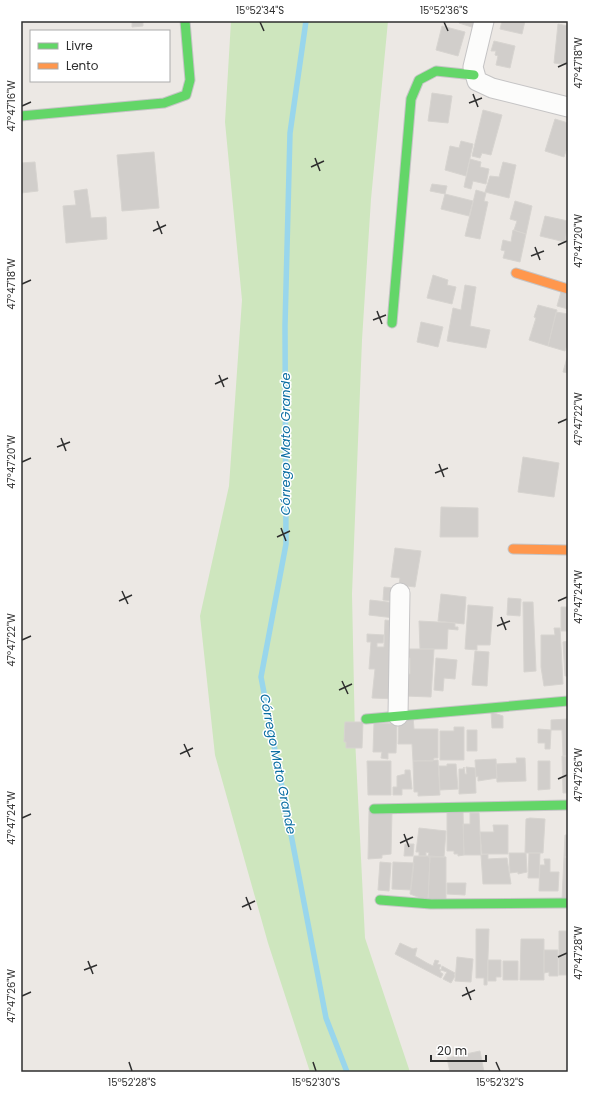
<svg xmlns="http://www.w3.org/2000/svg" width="589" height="1093" viewBox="0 0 589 1093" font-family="Poppins,sans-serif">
	<rect width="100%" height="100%" fill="#ece8e4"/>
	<path fill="#cee6be" d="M231 21H388L371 199 362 340 352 594 355 738 365 938 410 1072H310L268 943 215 755 200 616 229 486 242 300 225 122Z"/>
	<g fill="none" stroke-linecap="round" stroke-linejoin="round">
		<path stroke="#99d6ec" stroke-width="5.5" d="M306 21 290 133 285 326 286 544 261 677 326 1018 347 1072"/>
	</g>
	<path fill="#d1cecb" stroke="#d7d4d0" d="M132 21H143V26L132 27Z
		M459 21H477L475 28 459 23Z
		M502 21H525L522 34 500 29Z
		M558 24 568 26V65L554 63Z
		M442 26 465 32 458 56 436 50Z
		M494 41 515 46 510 68 496 65 498 56 495 55 496 51H491Z
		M432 93 452 96 448 123 428 121Z
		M483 110 502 115 491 155 482 153 480 158 472 156Z
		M555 119 568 123V145L564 157 545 151Z
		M461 141 473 144 466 176 445 170 450 146 459 148Z
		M154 152 159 208 122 211 117 155Z
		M470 159 481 162 480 167 489 169 486 184 473 181 471 189 464 187Z
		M35 162 38 191 21 193V163Z
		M503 162 516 165 509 198 485 192 490 176 499 177Z
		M432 184 447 186 445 194 430 191Z
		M87 189 91 218 106 217 107 239 66 243 63 206 76 205 74 191Z
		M476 190 486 193 484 201 488 202 480 239 465 236Z
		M445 194 473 201 469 216 441 209Z
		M515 201 532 206 526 234 514 230 517 221 510 219Z
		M545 216 568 221 565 242 540 236Z
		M513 230 526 234 520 262 503 258 505 251 501 250 503 240 511 242Z
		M433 275 448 280 447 285 456 287 452 304 427 298Z
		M465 285 476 287 470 326 490 330 486 348 447 341 453 308 461 310Z
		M561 292 568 294V309L557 306Z
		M538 305 557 310 548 346 529 340 536 318 534 317Z
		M556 312 568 314V343L565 351 548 346Z
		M421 322 443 327 438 347 417 342Z
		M568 354V373L563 372Z
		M523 457 559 463 554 497 518 492Z
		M441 507 478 508V537H440Z
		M395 548 421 551 415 587 399 585 400 578 391 577Z
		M384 587 403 589 392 601 383 600Z
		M441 594 466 597 464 624 438 621Z
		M508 598 521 599 520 616 507 615Z
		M370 600 405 604 403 619 369 615Z
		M523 602H533L536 671 524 672Z
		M468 605 493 607 490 645H477V650L465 649Z
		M561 607H568V631H561Z
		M385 620 403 622 397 699 372 698 375 669H369L371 642H367V634L384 635 383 643H377V647H384Z
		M419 621 455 623V627H458V630L448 629 447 649H420Z
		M554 628H560L563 684 544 686 541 667V635H555Z
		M568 641V676H565L563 642Z
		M408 649H434L431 697 405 696 406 674H410V658L407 656Z
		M475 651 489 652 487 686 472 685Z
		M436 658 457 660 455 679 444 678 443 691 434 690Z
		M491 712 503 716V728H492Z
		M399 717H413L414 729H438V758H434L433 761H413L412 744H398Z
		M568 719V756H563L562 730H551V720Z
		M345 722H363L362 748H346V742H344Z
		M374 723 397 724 396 753H388V759L381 758 382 752H373Z
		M454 727H464V760H440V731H454Z
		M538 729 551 730 550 749H545V743H538Z
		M467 730H477V751H467Z
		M562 756H568V793H563Z
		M516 758H525L526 781 497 782 496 764 517 763Z
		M496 759 497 778 478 781V776L476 777 475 760Z
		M438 760 440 795 418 796V792H414L413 761Z
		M367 761H391V795H368Z
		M538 761H550V789L538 790Z
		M447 764H456L458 789 440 790 439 766H447Z
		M464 767 465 774H467L466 767 475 768 476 793 459 794V769H463Z
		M405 770H410L412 789H402V795H393V787H397V776L405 774Z
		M369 811H392L391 854 382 855V858L368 859Z
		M463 811 464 855 458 856V854H454V851H447V812Z
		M470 813H479L481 855H464L463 824H470Z
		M530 818 545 819 543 853H525L526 819Z
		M493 825H508V854H482L480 832H494Z
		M419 828 446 831 444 857H428L429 853 426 852V856H419V852H416Z
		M565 835H568V857H564Z
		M405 844H414L413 856H404Z
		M509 853H526L527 872 518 874V872L510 873Z
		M529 853H540L539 878H528Z
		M488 854V859L507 858 511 884H483L481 855Z
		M414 856H430L428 901 410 894Z
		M430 856 446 857V902L428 901Z
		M564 857H568V900H562Z
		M544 859H550V872H559L558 891H539L540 865H545Z
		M380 862 391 863 389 891 378 890Z
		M393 862 414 863 411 890 392 889Z
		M447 883H466L465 895 447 894Z
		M476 929H489L487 985H484V978H476Z
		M559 931H568V975H559Z
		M521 939H544V980H520Z
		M400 943 413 949 417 948 415 956 427 963 433 966 435 960 439 961 437 964 441 965 439 969 441 970 442 966 455 973 454 975 455 976 451 983 443 979 447 972 441 970 440 972 443 974 441 978 395 954Z
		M544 950H558V976H549V972L544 973Z
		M457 957 473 959 471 982 455 981Z
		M488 960H501V977H496V981H488Z
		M503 961H518V980H503Z
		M480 1051 484 1072H450L447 1058Z"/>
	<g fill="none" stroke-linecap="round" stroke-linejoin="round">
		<g stroke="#c5c4c5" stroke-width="21">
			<path id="street" d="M484 21 473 67 477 81 492 88 568 107
				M398 716 400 593"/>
		</g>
		<g stroke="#c5c4c5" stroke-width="11">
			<path id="fast" d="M21 116 164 103 186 95 190 80 185 21
				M392 323 411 99 419 80 436 71 474 75
				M366 719 568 701
				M374 809 568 805
				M380 900 431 904 568 903"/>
		</g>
		<g stroke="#c5c4c5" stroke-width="11">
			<path id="slow" d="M516 273 568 289
				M513 549 568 550"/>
		</g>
		<use href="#street" stroke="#fcfcfb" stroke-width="19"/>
		<use href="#fast" stroke="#63d668" stroke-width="9"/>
		<use href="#slow" stroke="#ff974d" stroke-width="9"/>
	</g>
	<path fill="none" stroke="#2e2e2e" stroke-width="1.5" d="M260 22 264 31M444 22 448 31M558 67 567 63M473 94 478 107M469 103 482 98M22 106 31 102M315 158 320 171M311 167 324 161M157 221 162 234M153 231 166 225M558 245 567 241M535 247 540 260M531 256 544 251M22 284 31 280M377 311 382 324M373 320 386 315M219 375 224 387M215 384 228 378M558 423 567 419M61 438 66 451M57 447 70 442M22 462 31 458M439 464 444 477M435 473 448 468M281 528 286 541M277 537 290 531M122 591 128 604M119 601 132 595M558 601 567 597M501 617 506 630M497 626 510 621M22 640 31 636M342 681 348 694M339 690 352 684M184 744 190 757M180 754 193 748M558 779 567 775M22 818 31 814M404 834 409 847M400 843 413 837M246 897 251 910M242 907 255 901M558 957 567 953M88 961 93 974M84 970 97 965M466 987 471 1000M22 996 31 992M462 996 475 990M129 1062 132 1071M313 1062 316 1071M496 1062 500 1071"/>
	<g text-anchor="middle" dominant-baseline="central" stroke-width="3" stroke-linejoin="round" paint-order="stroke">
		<g font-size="13" font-style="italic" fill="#0d6fa3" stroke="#fff">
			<text transform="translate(285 444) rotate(-90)">Córrego Mato Grande</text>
			<text transform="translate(278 764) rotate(79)">Córrego Mato Grande</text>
		</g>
	</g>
	<rect width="589" height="1093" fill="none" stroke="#ffffff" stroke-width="44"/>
	<rect x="30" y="30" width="140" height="52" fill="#ffffff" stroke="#ababab"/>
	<rect x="38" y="43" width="20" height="6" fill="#63d668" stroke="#ababab"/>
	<text x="66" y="50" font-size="12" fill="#2e2e2e">Livre</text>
	<rect x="38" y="63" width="20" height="6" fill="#ff974d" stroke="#ababab"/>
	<text x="66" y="70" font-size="12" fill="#2e2e2e">Lento</text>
	<path d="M431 1055v6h55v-6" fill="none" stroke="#2e2e2e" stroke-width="2"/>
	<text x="437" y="1055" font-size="12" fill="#2e2e2e" stroke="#ffffff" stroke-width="3" paint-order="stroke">20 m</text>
	<rect x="22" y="22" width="545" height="1049" fill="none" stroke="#2e2e2e" stroke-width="1.5"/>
	<g font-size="10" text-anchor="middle" fill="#2e2e2e">
		<text x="260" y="14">15°52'34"S</text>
		<text x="444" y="14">15°52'36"S</text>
		<text transform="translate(578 63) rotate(-90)" y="4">47°47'18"W</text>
		<text transform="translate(11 106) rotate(-90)" y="4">47°47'16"W</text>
		<text transform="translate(578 241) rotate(-90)" y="4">47°47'20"W</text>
		<text transform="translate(11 284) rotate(-90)" y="4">47°47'18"W</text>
		<text transform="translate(578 419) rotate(-90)" y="4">47°47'22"W</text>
		<text transform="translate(11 462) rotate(-90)" y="4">47°47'20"W</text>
		<text transform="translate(578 597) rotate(-90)" y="4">47°47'24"W</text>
		<text transform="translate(11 640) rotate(-90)" y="4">47°47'22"W</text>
		<text transform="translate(578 775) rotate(-90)" y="4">47°47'26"W</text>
		<text transform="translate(11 818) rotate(-90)" y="4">47°47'24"W</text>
		<text transform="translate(578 953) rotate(-90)" y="4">47°47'28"W</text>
		<text transform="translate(11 996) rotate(-90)" y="4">47°47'26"W</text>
		<text x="132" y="1086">15°52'28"S</text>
		<text x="316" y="1086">15°52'30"S</text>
		<text x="500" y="1086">15°52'32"S</text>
	</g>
</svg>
